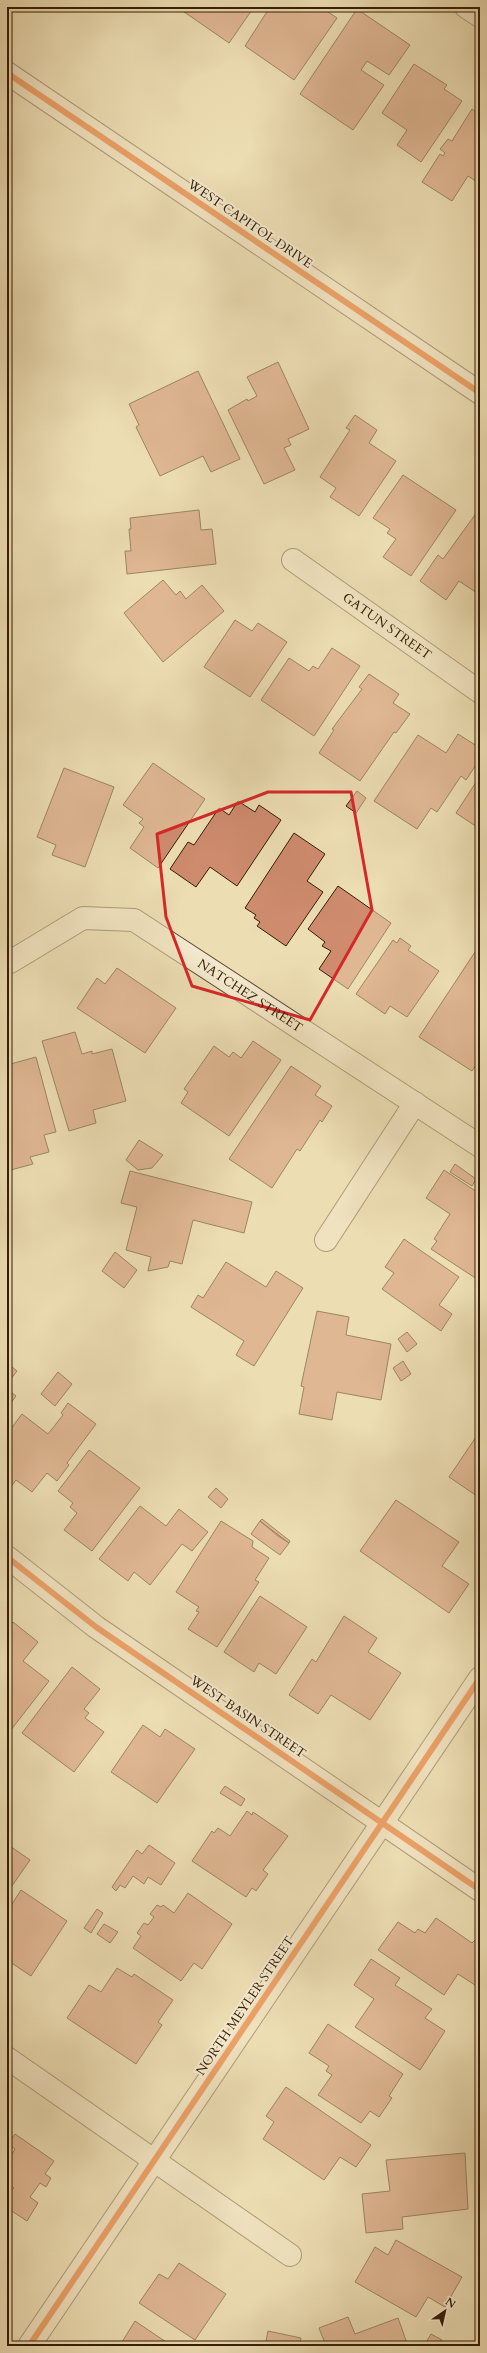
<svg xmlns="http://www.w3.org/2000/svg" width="487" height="2353" viewBox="0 0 487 2353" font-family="Cardo,serif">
	<rect width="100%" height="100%" fill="#edddb3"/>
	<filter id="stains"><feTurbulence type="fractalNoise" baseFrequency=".005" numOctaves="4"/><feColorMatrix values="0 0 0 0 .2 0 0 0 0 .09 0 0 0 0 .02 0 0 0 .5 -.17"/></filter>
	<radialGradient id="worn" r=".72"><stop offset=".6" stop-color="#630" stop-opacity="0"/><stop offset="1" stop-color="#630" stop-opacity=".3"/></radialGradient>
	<path fill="#ce8b6e" stroke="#351d04" d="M177 7H254L229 43Z
		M270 7H321L337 18 294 80 245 46Z
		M357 9 410 45 389 75 367 61 361 70 384 85 353 130 300 94Z
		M414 64 447 85 444 89 462 101 421 162 397 145 407 130 382 113Z
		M472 109 480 115V184L468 176 452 201 422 182 440 154 443 156 445 153 440 149 448 139 452 141Z
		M278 362 309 429 288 439 291 445 284 448 295 470 264 484 228 410 247 399 248 401 257 396 247 377Z
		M198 371 240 459 211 472 203 456 160 476 136 427 139 425 129 404Z
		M355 415 377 430 369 443 396 461 359 516 330 497 336 488 320 477 350 430 346 428Z
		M403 475 456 510 411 576 383 557 396 539 387 533 390 529 373 518Z
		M480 508V595L459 581 446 600 420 581 438 555 443 559Z
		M199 510 201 530 212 529 216 564 127 574 125 551H131L129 529H131L130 518Z
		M163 580 176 595 180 591 186 599 202 585 224 611 163 662 124 613Z
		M235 620 252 631 258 623 287 642 250 697 204 667Z
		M332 648 360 666 314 736 261 700 289 658 309 671 313 666 318 669Z
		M369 674 399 694 393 703 410 714 396 733 394 732 360 781 319 753 334 730 332 729 362 689 359 687Z
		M458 734 480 748V759L466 780 461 776 437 812 431 808 417 829 374 801 418 735 446 753Z
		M153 763 205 799 158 868 130 848 144 827 139 823 143 819 123 805Z
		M64 768 114 787 85 867 52 855 56 845 37 837Z
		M480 776V829L456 813Z
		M357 791 366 798 356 813 346 806Z
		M238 801 255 812 259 805 281 820 237 886 210 867 196 887 170 869 188 842 194 845 219 808 229 815Z
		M294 833 325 854 307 881 323 892 286 946 257 926 260 922 254 918 256 915 245 908Z
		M338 886 391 923 348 989 319 969 331 951 322 946 325 942 308 929Z
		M400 938 411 946 408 950 439 971 407 1017 390 1006 385 1014 356 994 393 940 397 943Z
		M475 952 480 955V1059L472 1071 419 1037Z
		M117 968 176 1008 145 1053 77 1008 97 978 105 984Z
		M75 1032 82 1054 92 1051V1054L112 1049 126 1101 93 1110 96 1123 69 1131 42 1041Z
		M253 1041 281 1060 229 1136 181 1103 188 1092 184 1089 214 1046 229 1057 233 1052 241 1058Z
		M36 1057 56 1132 44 1135 49 1152 30 1157 33 1164 7 1171V1075L11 1082 7 1065Z
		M291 1066 321 1086 315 1095 332 1106 322 1122 320 1120 300 1151 297 1149 272 1188 229 1159Z
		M139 1140 163 1155 152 1168 138 1170 126 1160Z
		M455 1164 476 1179 472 1186 450 1172Z
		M444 1170 480 1194V1281L431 1249 437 1241 434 1239 450 1214 426 1198Z
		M130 1171 252 1202 244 1233 193 1220 182 1264 170 1261 168 1267 148 1271 151 1257 126 1250 137 1207 121 1203Z
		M404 1239 459 1277 439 1305 452 1314 441 1331 382 1289 394 1273 385 1267Z
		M115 1252 137 1270 124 1288 102 1271Z
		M226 1262 266 1287 276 1271 303 1288 254 1366 236 1355 244 1341 191 1307 198 1295 203 1298Z
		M317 1311 349 1317 346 1335 391 1344 381 1400 337 1392 332 1420 299 1414 304 1387 301 1386Z
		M407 1332 417 1344 407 1352 398 1339Z
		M403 1361 411 1374 401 1381 393 1368Z
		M7 1363 17 1371 7 1384Z
		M58 1372 72 1384 55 1406 41 1394Z
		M7 1389 16 1396 7 1408Z
		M68 1403 96 1424 67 1463 69 1465 57 1481 47 1473 32 1492 16 1480 10 1488 7 1485V1434L22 1414 48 1434 63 1415 61 1413Z
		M480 1431V1498L449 1477Z
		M89 1450 140 1488 92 1551 64 1530 77 1513 70 1507 73 1503 58 1491Z
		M216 1488 228 1499 221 1508 208 1497Z
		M396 1500 459 1542 442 1566 469 1584 449 1613 360 1551Z
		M140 1506 166 1526 179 1509 208 1532 192 1551 182 1544 150 1585 134 1572 128 1581 99 1559Z
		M262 1519 290 1541 289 1543 278 1536 260 1521Z
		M221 1521 253 1541 252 1547 269 1558 255 1580 259 1582 217 1647 188 1629 199 1612 196 1611 199 1607 176 1592Z
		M260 1521 289 1543 280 1555 251 1534Z
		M260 1596 307 1627 276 1674 259 1663 254 1672 224 1652Z
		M344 1616 377 1638 368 1652 401 1673 370 1720 331 1695 318 1714 289 1695 312 1659 316 1662Z
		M13 1622 38 1642 23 1661 49 1681 7 1735V1630Z
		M72 1667 100 1689 84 1709 89 1713 85 1718 104 1732 74 1772 22 1733Z
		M143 1725 160 1737 165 1729 195 1749 157 1803 111 1772Z
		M225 1786 245 1799 241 1806 220 1793Z
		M247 1811 252 1815 253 1812 288 1836 263 1870 268 1874 256 1891 252 1888 246 1897 192 1861 212 1831 214 1833 218 1828 230 1836Z
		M7 1844 30 1860 7 1893Z
		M149 1845 175 1863 161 1885 148 1877 144 1884 133 1876 125 1888 120 1885 116 1891 112 1887 137 1850 142 1854Z
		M21 1890 67 1921 31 1976 7 1960V1912Z
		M188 1893 232 1924 202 1969 194 1963 181 1981 133 1948 141 1936 137 1933 144 1923 148 1925 154 1917 150 1914 157 1905 161 1907 163 1905 174 1913Z
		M97 1909 103 1913 91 1933 84 1928Z
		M436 1918 472 1943 475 1940 480 1943V1977L475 1985 458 1974 444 1995 378 1950 398 1922 415 1933 418 1929 425 1933Z
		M104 1924 118 1932 110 1943 97 1934Z
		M371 1959 400 1978 395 1985 432 2009 425 2018 445 2031 420 2070 355 2027 374 1999 354 1985Z
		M117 1968 132 1977 134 1974 173 2000 158 2022 162 2025 136 2064 67 2018 89 1985 101 1992Z
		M328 2024 403 2074 389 2096 392 2098 379 2117 370 2111 361 2123 318 2095 332 2075 326 2071 329 2066 309 2053Z
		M286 2087 371 2145 356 2167 340 2157 324 2180 263 2139 274 2122 266 2116Z
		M15 2134 54 2161 45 2174 51 2178 46 2187 40 2183 30 2197 38 2203 27 2221 7 2208V2195L14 2188 7 2183V2153L11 2156 15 2149 8 2144Z
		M465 2153 468 2209 402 2217 403 2229 366 2233 362 2194 390 2191 386 2160Z
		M396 2240 462 2277 445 2307 428 2297 416 2317 355 2282 375 2247 388 2255Z
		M179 2263 226 2294 195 2340 139 2303 159 2274 168 2279Z
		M348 2317 355 2334 398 2318 408 2346H326L319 2328Z
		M135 2321 172 2346H129L122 2342Z
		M268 2331 301 2338 299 2346H265Z
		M431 2334 442 2340 438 2346H424Z"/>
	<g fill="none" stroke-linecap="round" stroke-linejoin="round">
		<g stroke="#634d30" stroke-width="24">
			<g id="minor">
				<path d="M466 7 480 16"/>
				<path d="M7 73 480 393"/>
				<path id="s1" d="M293 560 480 692"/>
				<path id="s2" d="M10 962 83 918 134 920 480 1146"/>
				<path d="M326 1240 415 1103"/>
				<path d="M7 1557 96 1627 480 1890"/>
				<path d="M7 2058 290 2255"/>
				<path d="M29 2346 480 1678"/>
			</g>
		</g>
		<use href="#minor" stroke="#f3e9ce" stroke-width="22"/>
		<g stroke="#f3e9ce" stroke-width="8">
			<path id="cycleway" d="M7 73 480 393
				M7 1557 96 1627 480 1890
				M29 2346 480 1678"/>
		</g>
		<use href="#cycleway" stroke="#e8590c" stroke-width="6"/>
	</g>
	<path d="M0 0H487V2353H0ZM268 792H351L372 910 310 1020 192 986 166 917 157 834Z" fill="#edddb3" fill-opacity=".55" fill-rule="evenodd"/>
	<path fill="none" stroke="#d62828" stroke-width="3" stroke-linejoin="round" d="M268 792H351L372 910 310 1020 192 986 166 917 157 834Z"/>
	<g text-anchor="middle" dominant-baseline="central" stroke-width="4" stroke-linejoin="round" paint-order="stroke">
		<g font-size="13" fill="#351d04" stroke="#f3e9ce">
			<text transform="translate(250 224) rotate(34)">WEST CAPITOL DRIVE</text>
			<text stroke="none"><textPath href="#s1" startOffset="115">GATUN STREET</textPath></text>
			<text stroke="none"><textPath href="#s2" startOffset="275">NATCHEZ STREET</textPath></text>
			<text transform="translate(248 1717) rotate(34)">WEST BASIN STREET</text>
			<text transform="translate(245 2006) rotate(-56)">NORTH MEYLER STREET</text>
		</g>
	</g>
	<rect width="487" height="2353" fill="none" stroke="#edddb3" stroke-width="24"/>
	<rect x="8" y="8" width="471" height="2337" fill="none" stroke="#351d04" stroke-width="2"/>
	<rect x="12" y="12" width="463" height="2329" fill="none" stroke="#351d04"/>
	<g transform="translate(445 2311) rotate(34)" stroke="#f3e9ce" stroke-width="3" paint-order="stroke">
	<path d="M0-3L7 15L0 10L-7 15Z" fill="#351d04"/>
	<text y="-6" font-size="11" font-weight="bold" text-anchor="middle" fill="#351d04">N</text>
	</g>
	<rect width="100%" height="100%" filter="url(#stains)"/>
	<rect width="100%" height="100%" fill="url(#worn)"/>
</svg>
